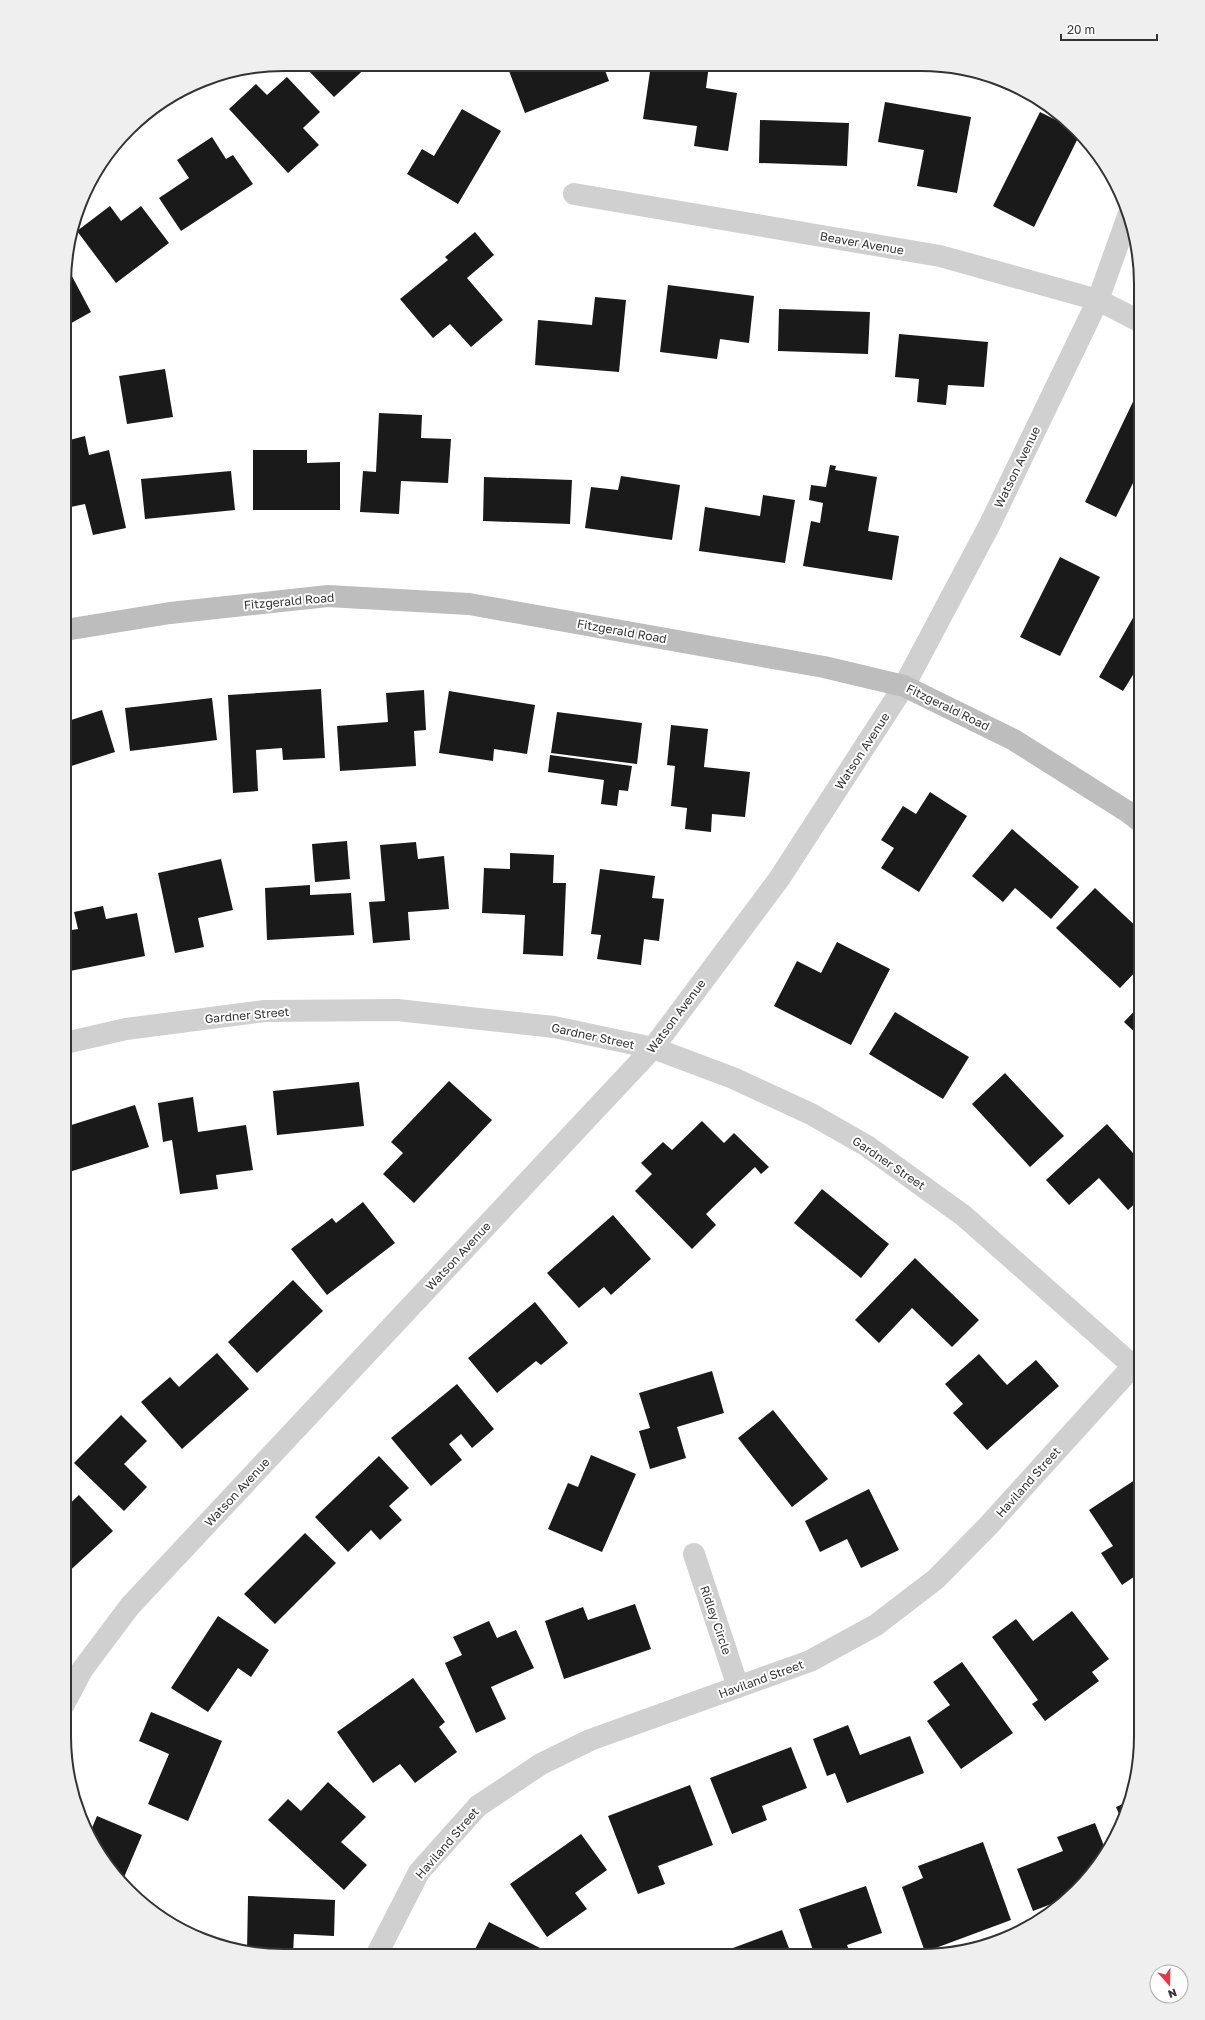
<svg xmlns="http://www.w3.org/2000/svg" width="1205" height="2020" viewBox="0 0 1205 2020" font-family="'Golos Text',sans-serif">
	<rect width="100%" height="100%" fill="#fff"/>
	<path fill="#1a1a1a" d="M310 64H370L334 97 306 68Z
		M526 65H603L609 81 525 113 509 71Z
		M651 65H709L706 88 737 93 728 151 694 146 697 126 643 119Z
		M287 77 320 112 303 128 319 145 288 173 229 109 256 84 267 95Z
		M885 102 971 117 957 193 917 186 924 150 878 142Z
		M462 109 501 131 458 204 407 174 422 149 434 156Z
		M1040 112 1076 130 1080 134 1034 227 993 206Z
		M760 120 849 123 847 166 759 163Z
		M212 137 226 159 233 155 253 184 181 231 159 198 189 178 177 160Z
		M110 206 121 221 141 206 169 243 116 283 77 231Z
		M475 232 494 255 467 278 503 320 471 347 450 324 433 338 400 299 448 260 445 257Z
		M66 265 91 312 66 326Z
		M668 285 754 296 749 343 720 339 717 359 660 352Z
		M595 297 626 300 619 372 535 365 538 320 592 325Z
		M779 309 870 312 868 354 778 351Z
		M899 334 988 342 984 387 948 385 946 405 917 402 919 379 895 377Z
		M165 369 173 417 127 424 119 376Z
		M1141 385V482L1135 479 1116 517 1085 502Z
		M379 413 422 415 421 438 451 439 448 483 401 481 399 514 360 512 363 471 376 472Z
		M85 436 89 455 109 450 126 528 93 535 85 504 66 508V458L69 457 66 441Z
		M253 450H307V463L340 462V510H253Z
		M830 465 836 466 835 470 877 477 868 531 899 536 892 580 803 566 811 521 820 523 823 503 809 500 811 485 826 487Z
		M231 471 235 510 145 519 141 479Z
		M621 476 680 485 672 540 585 528 591 487 618 490Z
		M484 477 572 480 570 524 483 521Z
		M763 495 795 500 785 563 699 551 705 507 760 516Z
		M1060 557 1100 577 1060 656 1020 637Z
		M1141 604V662L1123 691 1099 677Z
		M321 689 325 758 283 760 282 748 256 750 258 791 233 793 228 695Z
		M424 690 426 730 414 731 416 766 340 771 337 726 388 722 386 693Z
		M449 691 535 705 527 754 494 749 493 761 439 753Z
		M212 698 217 740 130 751 125 708Z
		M102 710 115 752 65 768V722Z
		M557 712 642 723 637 764 551 753Z
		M671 725 708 729 704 767 750 772 745 817 712 814 711 832 685 829 687 808 671 806 675 766 667 765Z
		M550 755 632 766 628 791 619 790 617 806 601 804 604 780 548 772Z
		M930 792 967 816 919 892 881 868 894 848 881 840 903 806 916 814Z
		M1012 829 1079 887 1051 919 1015 888 1003 902 972 876Z
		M347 841 350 879 315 882 312 844Z
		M416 842 418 859 444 856 449 909 408 912 410 940 373 943 369 902 385 901 380 845Z
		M510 853 554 855 553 883H566L563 956 523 954 525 915 482 913 484 868 510 869Z
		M221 859 233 910 198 918 204 947 175 953 158 873Z
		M600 869 655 876 652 898 664 899 659 941 644 939 641 965 597 959 601 935 591 934Z
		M310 885V895L351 893 354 935 267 940 265 888Z
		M1095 888 1141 931V966L1120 988 1056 928Z
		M103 906 106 919 137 913 145 956 65 972V931L78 929 74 912Z
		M837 942 890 969 851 1045 774 1006 797 961 821 973Z
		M1141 1004V1038L1124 1022Z
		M895 1012 969 1057 943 1099 869 1054Z
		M1005 1073 1064 1136 1030 1167 972 1104Z
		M449 1081 492 1120 414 1203 383 1174 403 1153 391 1142Z
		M359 1082 364 1126 277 1135 273 1091Z
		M193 1097 198 1132 246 1125 253 1170 216 1175 218 1189 180 1194 172 1140 163 1142 158 1103Z
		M135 1105 149 1147 66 1173 65 1127Z
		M702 1121 724 1143 734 1133 769 1167 761 1174 755 1167 706 1214 716 1225 692 1249 635 1191 652 1174 641 1163 663 1142 672 1150Z
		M1107 1124 1141 1162V1198L1128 1210 1099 1178 1069 1205 1046 1180Z
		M822 1189 889 1244 861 1278 794 1223Z
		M363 1202 395 1243 327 1295 291 1249 332 1218 336 1223Z
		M613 1215 651 1259 611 1295 604 1287 579 1308 547 1273Z
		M915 1258 979 1320 952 1347 912 1308 879 1343 855 1320Z
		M293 1280 323 1311 257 1373 228 1342Z
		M535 1302 568 1343 541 1365 536 1361 497 1393 468 1358Z
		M217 1353 249 1389 182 1449 141 1402 170 1377 179 1387Z
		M979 1354 1007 1385 1036 1360 1059 1386 987 1450 953 1413 963 1404 945 1384Z
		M712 1371 724 1413 677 1427 686 1458 650 1469 639 1431 650 1428 639 1393Z
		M457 1384 494 1429 472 1448 461 1434 449 1444 462 1460 431 1486 391 1438Z
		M773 1410 828 1479 792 1507 738 1438Z
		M121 1415 147 1441 124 1464 147 1487 124 1511 74 1463Z
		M591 1455 636 1474 602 1552 548 1529 568 1483 578 1487Z
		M379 1456 409 1488 389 1506 402 1520 380 1540 371 1530 348 1552 315 1517Z
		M1141 1476V1572L1122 1585 1101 1553 1113 1546 1089 1510Z
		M869 1489 899 1550 861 1568 847 1539 820 1552 805 1521Z
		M79 1495 113 1531 64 1576V1509Z
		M305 1533 336 1563 275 1624 244 1594Z
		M635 1604 651 1649 564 1679 545 1621 583 1607 588 1620Z
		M1072 1611 1109 1659 1092 1672 1099 1681 1045 1721 1032 1704 1038 1700 992 1637 1016 1619 1033 1641Z
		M218 1616 269 1650 251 1677 238 1668 208 1712 171 1688Z
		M489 1621 497 1638 516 1630 534 1668 491 1687 506 1719 476 1733 445 1663 462 1655 453 1637Z
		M962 1662 1013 1733 961 1769 927 1721 950 1705 933 1682Z
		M413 1678 445 1722 439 1727 457 1752 415 1783 400 1764 373 1783 337 1732Z
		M151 1712 222 1741 188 1821 148 1804 169 1754 139 1741Z
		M848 1725 860 1755 910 1736 924 1773 847 1803 835 1773 827 1776 813 1739Z
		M791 1747 807 1788 762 1806 767 1820 732 1834 710 1778Z
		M328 1782 366 1817 341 1842 367 1865 344 1890 268 1820 288 1799 301 1811Z
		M690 1785 713 1845 658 1866 665 1884 638 1894 608 1816Z
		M1130 1801 1129 1807 1122 1821 1116 1807Z
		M97 1816 142 1835 122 1882 109 1870 89 1835Z
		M1095 1823 1106 1851 1096 1870 1067 1898 1033 1911 1017 1869 1063 1851 1057 1837Z
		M581 1834 607 1870 575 1893 587 1909 547 1937 510 1884Z
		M983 1842 1011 1920 925 1952 902 1887 923 1878 918 1866Z
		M866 1886 882 1933 847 1945 851 1956H815L799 1909Z
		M248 1896 335 1900 334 1936 294 1934 293 1954H255L247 1952Z
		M489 1922 542 1949 540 1955H472Z
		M782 1930 792 1956 714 1955Z"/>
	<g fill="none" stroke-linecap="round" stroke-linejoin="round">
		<path stroke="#d0d0d0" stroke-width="22" d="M574 194 940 256 1098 300 1141 322
			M65 1043 126 1029 265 1011 397 1010 554 1027 653 1048 733 1078 811 1114 867 1146 964 1216 1141 1373
			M694 1554 738 1687
			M64 1704 82 1670 130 1606 653 1048 779 879 904 686 989 526 1098 300 1128 216
			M377 1954 419 1872 478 1806 541 1764 590 1740 810 1661 876 1625 936 1579 989 1525 1133 1366"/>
		<path stroke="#bdbdbd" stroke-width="22" d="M65 630 170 613 328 596 469 604 824 667 904 686 1014 740 1128 812 1141 822"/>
	</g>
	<g text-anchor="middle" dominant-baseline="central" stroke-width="4" stroke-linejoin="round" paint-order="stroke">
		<g font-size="12" fill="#333" stroke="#fff">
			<text transform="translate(862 243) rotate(10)">Beaver Avenue</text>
			<text transform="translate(1017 467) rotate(-64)">Watson Avenue</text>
			<text transform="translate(289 601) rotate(-5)">Fitzgerald Road</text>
			<text transform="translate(622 631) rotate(10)">Fitzgerald Road</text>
			<text transform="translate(948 707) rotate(26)">Fitzgerald Road</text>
			<text transform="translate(862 751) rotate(-57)">Watson Avenue</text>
			<text transform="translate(247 1015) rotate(-5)">Gardner Street</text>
			<text transform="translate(676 1016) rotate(-53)">Watson Avenue</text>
			<text transform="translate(593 1036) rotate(12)">Gardner Street</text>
			<text transform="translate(889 1163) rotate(34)">Gardner Street</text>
			<text transform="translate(458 1256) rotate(-47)">Watson Avenue</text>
			<text transform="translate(1028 1482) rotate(-48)">Haviland Street</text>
			<text transform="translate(237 1492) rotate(-47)">Watson Avenue</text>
			<text transform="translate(716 1620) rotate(71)">Ridley Circle</text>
			<text transform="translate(761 1679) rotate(-20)">Haviland Street</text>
			<text transform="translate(447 1843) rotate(-49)">Haviland Street</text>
		</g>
	</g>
	<path d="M0 0H1205V2020H0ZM284 71H921A213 213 0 0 1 1134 284V1736A213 213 0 0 1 921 1949H284A213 213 0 0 1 71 1736V284A213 213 0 0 1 284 71Z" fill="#efefef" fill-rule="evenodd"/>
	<path fill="none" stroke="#333" stroke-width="2" d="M284 71H921A213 213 0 0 1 1134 284V1736A213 213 0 0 1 921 1949H284A213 213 0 0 1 71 1736V284A213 213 0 0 1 284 71Z"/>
	<g transform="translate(1169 1984) rotate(160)"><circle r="19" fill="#ffffff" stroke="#adadad"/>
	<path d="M0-3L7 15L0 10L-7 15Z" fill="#e63946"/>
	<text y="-6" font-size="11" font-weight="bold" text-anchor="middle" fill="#333333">N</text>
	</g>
	<path d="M1061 34v6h96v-6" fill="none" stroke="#333333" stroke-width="2"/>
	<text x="1067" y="34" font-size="12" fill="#333333" stroke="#ffffff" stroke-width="3" paint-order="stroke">20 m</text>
</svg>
